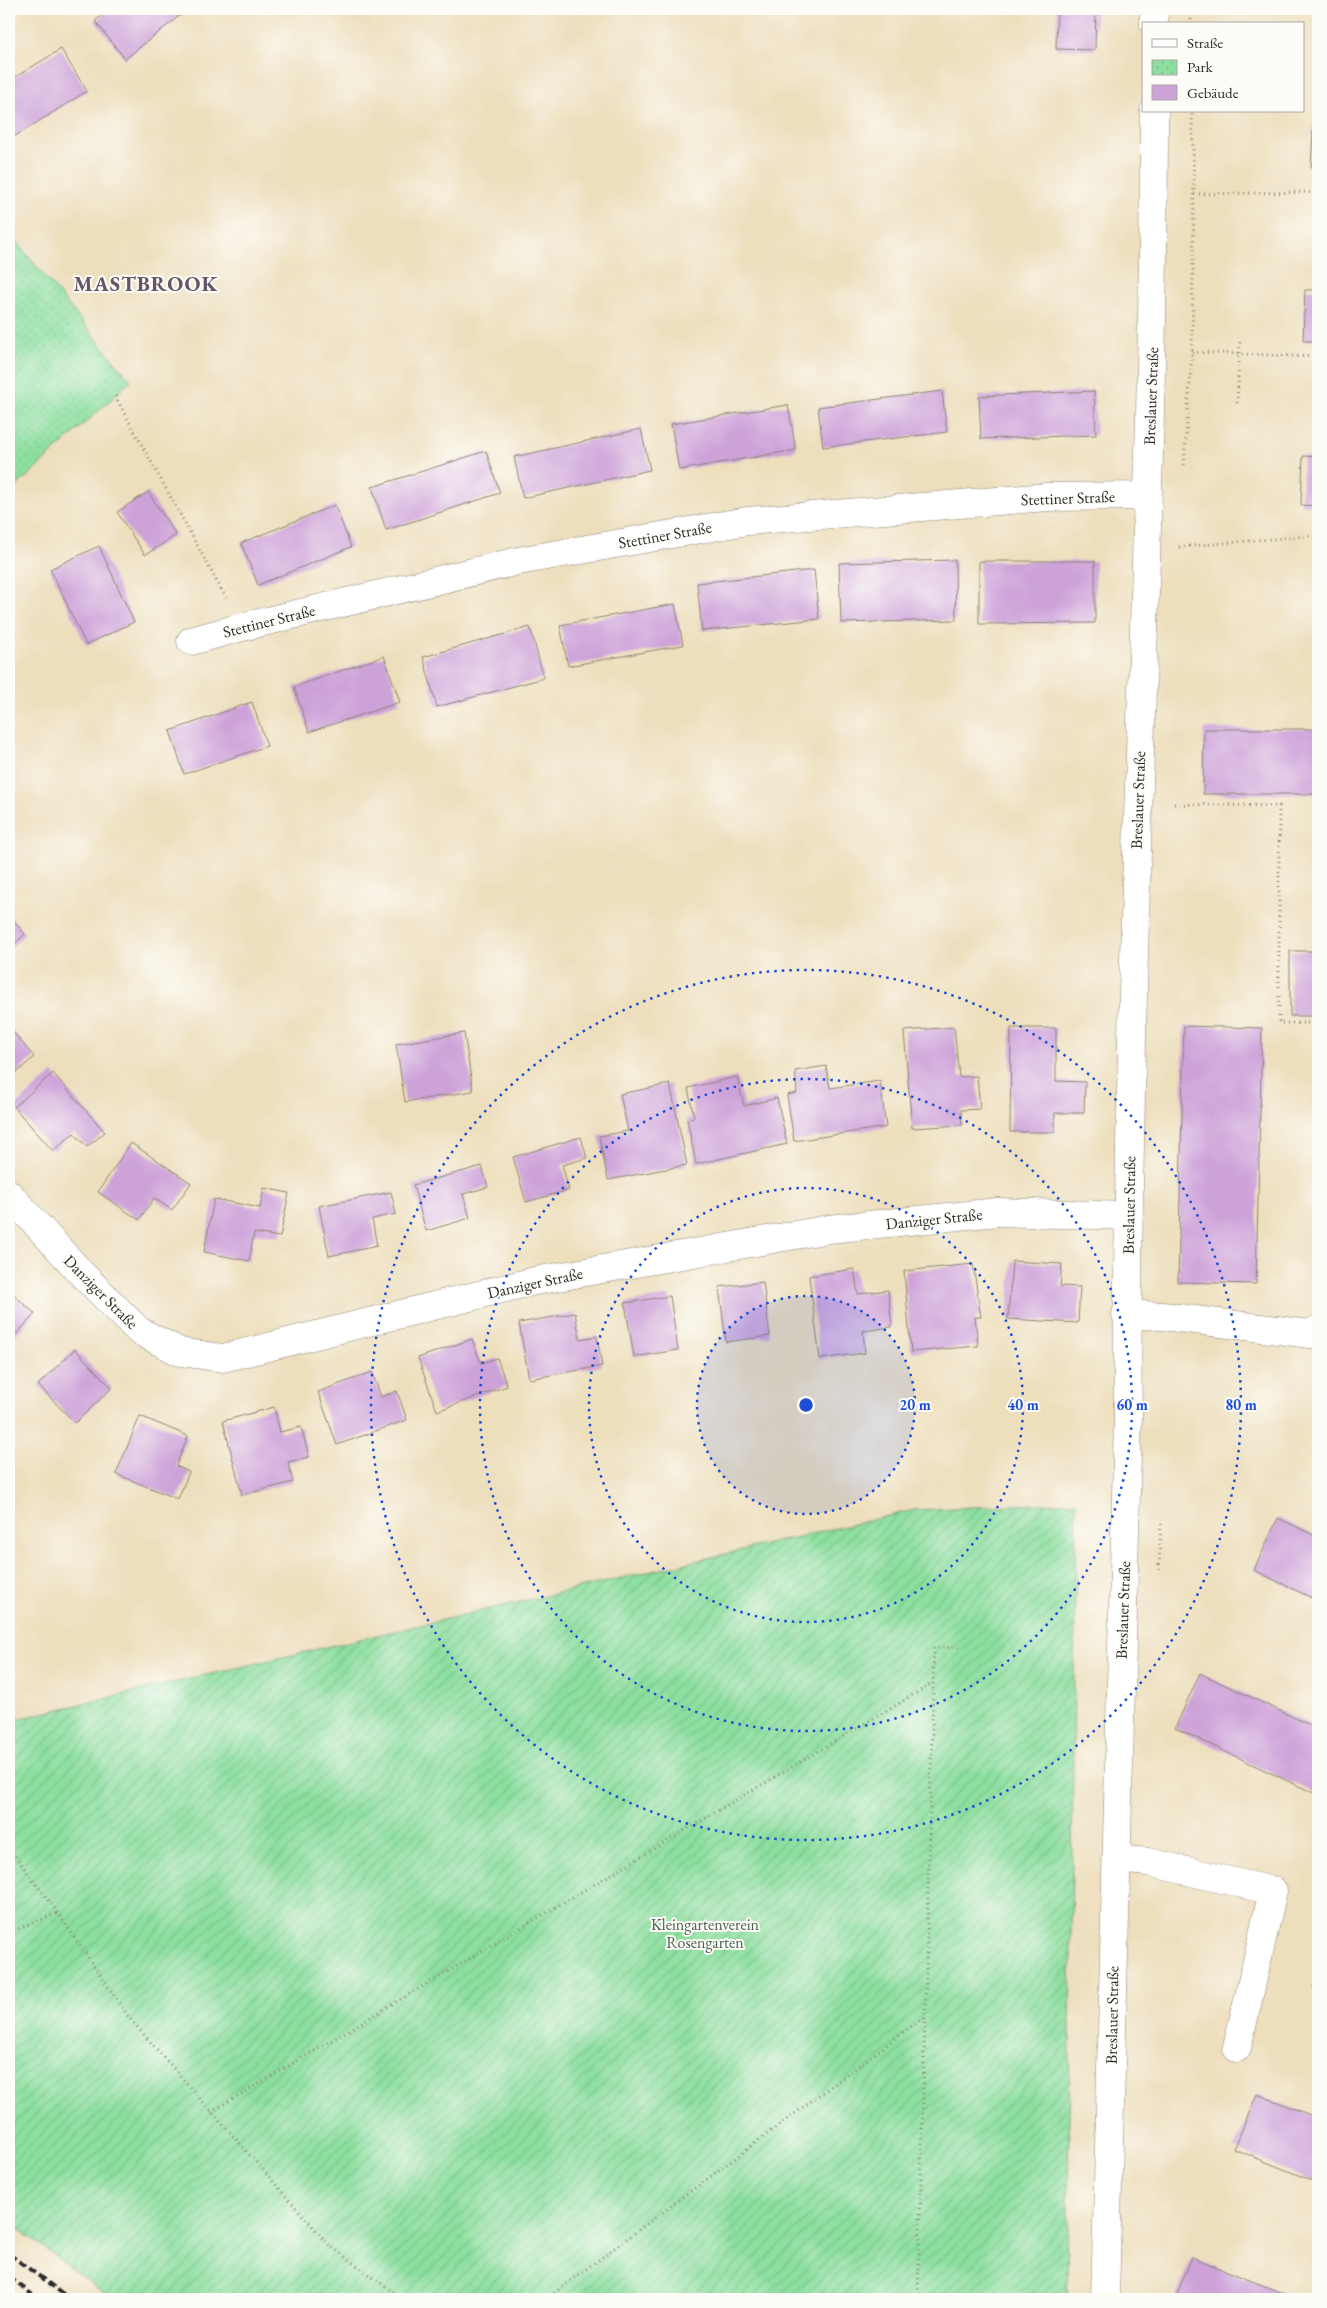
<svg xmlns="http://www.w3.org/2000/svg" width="1327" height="2308" viewBox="0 0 1327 2308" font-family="'EB Garamond',serif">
	<defs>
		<pattern id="park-dots" width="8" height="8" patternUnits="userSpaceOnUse" patternTransform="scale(1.25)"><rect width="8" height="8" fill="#8ddfa0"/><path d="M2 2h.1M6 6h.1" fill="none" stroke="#7ac08a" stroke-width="1.8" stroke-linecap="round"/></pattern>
		<pattern id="garden-furrows" width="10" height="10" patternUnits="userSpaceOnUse" patternTransform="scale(1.25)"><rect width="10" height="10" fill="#8ddfa0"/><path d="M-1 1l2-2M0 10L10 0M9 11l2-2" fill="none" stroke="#7ac08a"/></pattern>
	</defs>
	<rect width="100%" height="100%" fill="#fdfcf7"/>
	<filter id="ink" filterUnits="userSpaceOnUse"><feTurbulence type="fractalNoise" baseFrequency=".02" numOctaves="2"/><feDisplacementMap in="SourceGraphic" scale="10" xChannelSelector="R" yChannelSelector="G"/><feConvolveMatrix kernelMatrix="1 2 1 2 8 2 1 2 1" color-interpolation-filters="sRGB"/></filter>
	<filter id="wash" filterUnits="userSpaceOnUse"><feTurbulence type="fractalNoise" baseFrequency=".0096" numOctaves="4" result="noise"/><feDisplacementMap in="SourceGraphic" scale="20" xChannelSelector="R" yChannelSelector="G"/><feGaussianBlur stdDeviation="1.12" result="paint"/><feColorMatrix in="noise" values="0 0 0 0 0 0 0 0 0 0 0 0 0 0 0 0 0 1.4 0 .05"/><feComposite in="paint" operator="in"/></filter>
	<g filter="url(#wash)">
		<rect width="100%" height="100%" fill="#eddebc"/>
		<path fill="url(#park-dots)" stroke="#5c8566" d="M9 233 131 381 9 493Z"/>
		<path fill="url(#garden-furrows)" stroke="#5c8566" d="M1076 1502 1067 2299H112L9 2222V1721L914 1510Z"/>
		<g id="blocks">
			<path fill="#cda2d9" d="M111 9H188L125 59 95 21Z
				M1057 9H1096L1095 50 1056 49Z
				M61 49 87 91 9 140V81Z
				M1314 117H1318V168H1311Z
				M1305 290H1318V341H1303Z
				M942 391 947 432 823 447 818 407Z
				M1094 391 1096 435 981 439 979 396Z
				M788 405 796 450 679 470 671 424Z
				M641 429 650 470 523 498 514 457Z
				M486 451 500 493 386 530 372 487Z
				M1303 456 1318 457V506L1301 505Z
				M148 492 176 535 145 555 117 512Z
				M335 505 351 547 258 585 241 543Z
				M99 546 134 622 86 645 50 569Z
				M955 560 956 620 841 623 839 563Z
				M979 561H1095V623L979 624Z
				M814 570 819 619 702 631 697 583Z
				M675 604 683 645 568 666 560 625Z
				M530 627 544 678 437 707 423 657Z
				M384 656 400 702 309 732 294 687Z
				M252 702 267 746 184 774 170 731Z
				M1204 729H1318V794H1203Z
				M9 915 25 934 9 949Z
				M1290 951H1318V1016H1290Z
				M1184 1026 1262 1028 1256 1284 1178 1282Z
				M9 1027 34 1057 16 1073 9 1065Z
				M954 1027 959 1077 977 1076 980 1109 961 1110 962 1125 912 1128 904 1031Z
				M1011 1028H1056V1081L1085 1082 1084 1113H1055V1132H1010Z
				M464 1033 473 1091 405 1102 396 1044Z
				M826 1066 830 1088 880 1081 886 1127 794 1141 787 1095 797 1093 795 1071Z
				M53 1073 105 1132 87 1147 74 1133 53 1151 14 1107Z
				M737 1077 744 1106 777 1098 787 1144 696 1164 687 1119 694 1117 688 1088Z
				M670 1084 687 1165 608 1180 599 1136 628 1131 620 1094Z
				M581 1137 587 1158 562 1165 569 1190 526 1202 513 1157Z
				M131 1143 191 1183 172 1210 154 1198 139 1220 98 1192Z
				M482 1166 488 1187 463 1194 470 1218 426 1231 413 1185Z
				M264 1188 289 1193 280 1237 254 1233 249 1261 204 1252 214 1199 260 1208Z
				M391 1192 396 1214 372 1219 377 1246 329 1256 319 1206Z
				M1012 1261 1062 1264 1060 1286 1080 1287 1078 1323 1008 1319Z
				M973 1264 981 1317H975L978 1346 911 1352 904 1271Z
				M854 1269 858 1294 888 1290 892 1327 863 1331 865 1353 820 1359 809 1276Z
				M763 1282 770 1336 726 1342 719 1287Z
				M9 1290 35 1314 9 1342Z
				M670 1296 678 1350 634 1357 625 1303Z
				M575 1313 580 1339 597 1336 602 1366 529 1379 519 1323Z
				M472 1339 481 1363 497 1358 507 1386 437 1411 418 1358Z
				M75 1349 112 1388 75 1423 38 1385Z
				M372 1372 381 1397 397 1391 407 1420 337 1445 318 1392Z
				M274 1407 280 1432 301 1427 309 1457 288 1462 293 1482 242 1495 223 1421Z
				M140 1416 188 1436 176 1466 189 1472 178 1499 116 1474Z
				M1278 1518 1318 1537V1601L1254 1570Z
				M1200 1673 1318 1729V1795L1175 1728Z
				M1318 1975V1990L1313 1988Z
				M1257 2094 1318 2118V2183L1234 2149Z
				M1192 2257 1297 2299H1175Z"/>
		</g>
	</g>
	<g filter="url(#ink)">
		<use href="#blocks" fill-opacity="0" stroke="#8c8474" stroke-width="1"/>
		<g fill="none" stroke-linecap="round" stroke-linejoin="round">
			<g stroke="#8c8474" stroke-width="29">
				<path id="minor" d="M1154 24V9
					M191 641 242 627 518 561 747 521 1047 497 1148 496
					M9 1194 80 1272 139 1331 180 1352 223 1358 535 1281 829 1229 998 1212 1128 1216
					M1126 1314 1162 1316 1311 1334 1318 1329
					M1116 1859 1148 1862 1273 1891 1237 2048
					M1105 2299 1128 1417C1126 1290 1130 1163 1132 1036 1139 728 1154 420 1154 111"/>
			</g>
			<path stroke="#8c8474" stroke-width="3" stroke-dasharray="1 4" stroke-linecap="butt" d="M1191 9V24
				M1194 194 1318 192
				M1192 352 1318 357
				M115 396 226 598
				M1237 403 1240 340
				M1184 465 1192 352 1194 194 1192 111
				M1179 547 1318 535
				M1174 804 1279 806V1023H1318
				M1159 1570 1161 1521
				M9 1848 58 1913 130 2019 330 2246 403 2299
				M9 1932 58 1913
				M211 2112 933 1683
				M546 2299 924 2017
				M918 2299 934 1648 959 1647"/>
			<use href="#minor" stroke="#fff" stroke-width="28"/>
			<path stroke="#2b2b2b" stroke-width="4" stroke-dasharray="8 4" stroke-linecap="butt" d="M9 2254 70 2299
				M9 2277 38 2299"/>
		</g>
	</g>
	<circle cx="806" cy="1405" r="109" fill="#1d4ed8" fill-opacity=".12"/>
	<g fill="none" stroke="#1d4ed8" stroke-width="2.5" stroke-dasharray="2.5 5">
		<circle cx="806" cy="1405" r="109"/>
		<circle cx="806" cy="1405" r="217"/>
		<circle cx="806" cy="1405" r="326"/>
		<circle cx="806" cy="1405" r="435"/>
	</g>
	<g text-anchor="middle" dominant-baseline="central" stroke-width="4" stroke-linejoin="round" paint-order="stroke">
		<g font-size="16" fill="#2b2b2b" stroke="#fdfcf7">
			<text transform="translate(1151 396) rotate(-88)">Breslauer Straße</text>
			<text transform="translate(1068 498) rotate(-2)">Stettiner Straße</text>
			<text transform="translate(665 535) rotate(-10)">Stettiner Straße</text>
			<text transform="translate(269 621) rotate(-14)">Stettiner Straße</text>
			<text transform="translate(1138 800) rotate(-88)">Breslauer Straße</text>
			<text transform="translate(1129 1205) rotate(-89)">Breslauer Straße</text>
			<text transform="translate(934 1219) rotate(-6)">Danziger Straße</text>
			<text transform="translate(535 1283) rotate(-12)">Danziger Straße</text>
			<text transform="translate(101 1292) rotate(45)">Danziger Straße</text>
			<text transform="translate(1123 1610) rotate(-88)">Breslauer Straße</text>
			<text transform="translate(1112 2015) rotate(-89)">Breslauer Straße</text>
		</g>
		<g font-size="16" fill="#48614e" stroke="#fdfcf7">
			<text x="705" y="1924">Kleingartenverein<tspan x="705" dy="18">Rosengarten</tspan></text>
		</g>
		<g font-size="21" font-weight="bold" letter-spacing="1" fill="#645568" stroke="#fdfcf7">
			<text x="146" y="283">MASTBROOK</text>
		</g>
	</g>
	<circle cx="806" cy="1405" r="8" fill="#1d4ed8" stroke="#fdfcf7" stroke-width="2.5"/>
	<g font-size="15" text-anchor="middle" font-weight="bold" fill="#1d4ed8" stroke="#fdfcf7" stroke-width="4" stroke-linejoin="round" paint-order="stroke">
		<text x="915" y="1410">20 m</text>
		<text x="1023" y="1410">40 m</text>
		<text x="1132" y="1410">60 m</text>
		<text x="1241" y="1410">80 m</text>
	</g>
	<rect width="1327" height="2308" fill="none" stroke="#fdfcf7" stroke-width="30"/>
	<rect x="1142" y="22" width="162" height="90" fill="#fdfcf7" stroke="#a9a8a5"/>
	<rect x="1152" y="39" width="25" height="8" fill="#ffffff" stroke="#a9a8a5"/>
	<text x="1187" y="48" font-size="15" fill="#2b2b2b">Straße</text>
	<rect x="1152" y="60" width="25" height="15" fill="url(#park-dots)" stroke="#a9a8a5"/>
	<text x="1187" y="72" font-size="15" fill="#2b2b2b">Park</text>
	<rect x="1152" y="85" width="25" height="15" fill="#cda2d9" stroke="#a9a8a5"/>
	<text x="1187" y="98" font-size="15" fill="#2b2b2b">Gebäude</text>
</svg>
